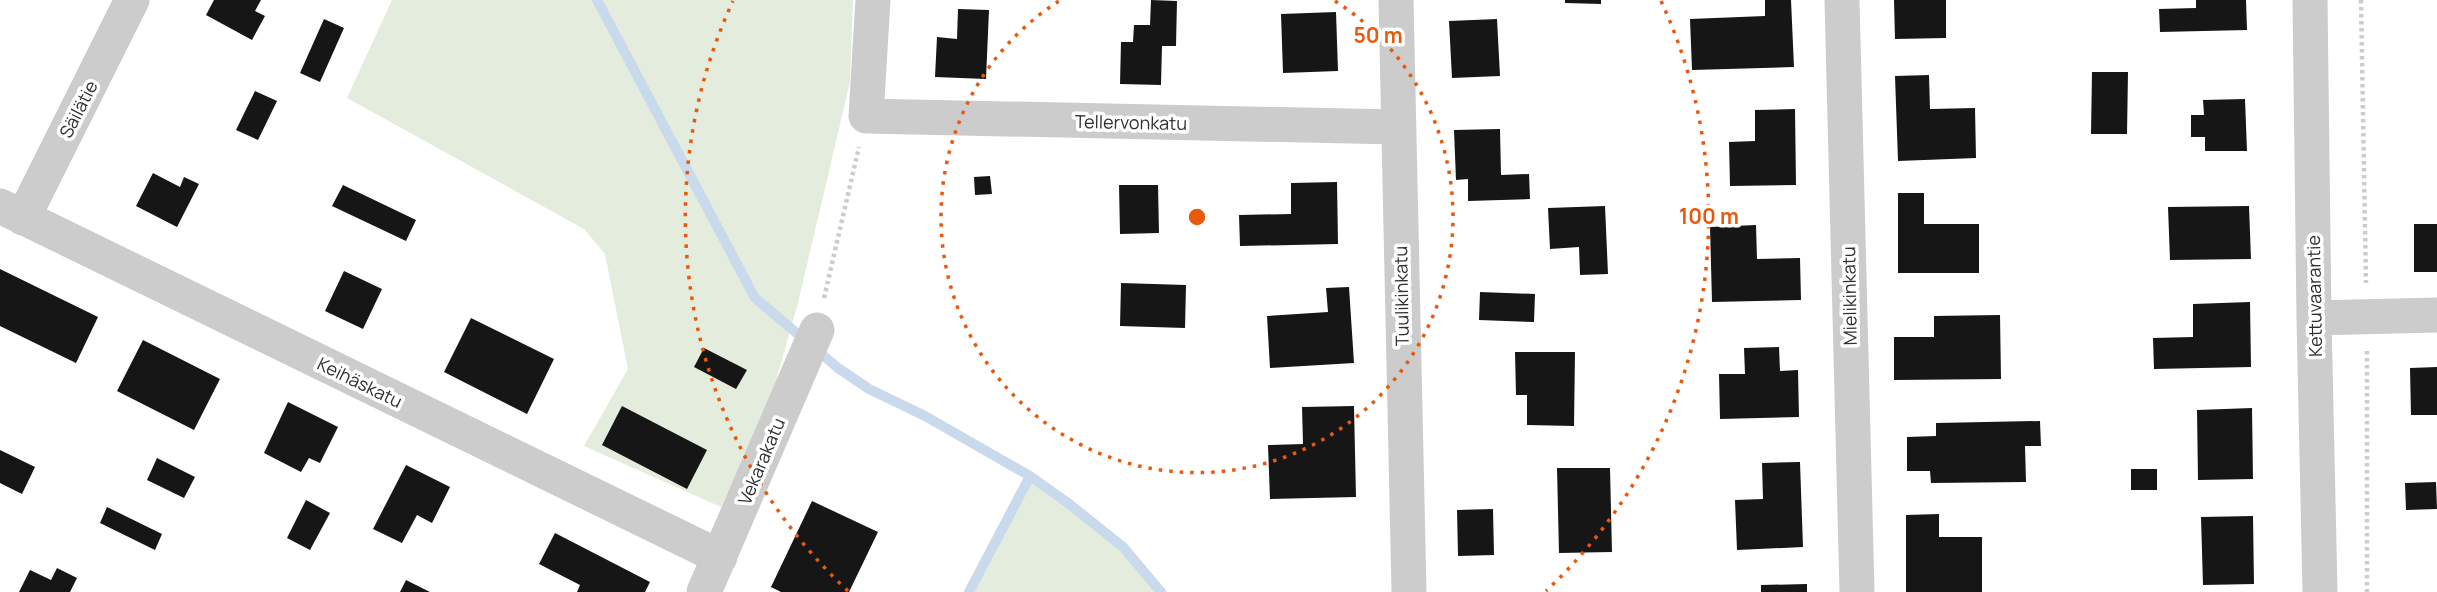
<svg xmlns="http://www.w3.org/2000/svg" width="2437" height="592" viewBox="0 0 2437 592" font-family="Manrope,sans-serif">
	<rect width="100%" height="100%" fill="#fff"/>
	<path fill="#e3ecdd" d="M392 0H853L850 82 798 303 768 409 721 507 584 446 628 369 605 254 584 229 347 98Z
		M1030 476 1123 547 1161 592H969Z"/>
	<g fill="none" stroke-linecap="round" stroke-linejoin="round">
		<path stroke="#c9daec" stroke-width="10" d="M597 0 755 298 838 368 869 389 925 416 1030 476 1068 503 1123 547 1161 592
			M969 592 1030 476"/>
	</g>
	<path fill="#161616" d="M214 0H261L255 11 265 16 252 40 206 15Z
		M1151 0 1177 1 1176 46H1162L1161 85 1120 84 1121 42H1133L1134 25H1150Z
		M1565 0H1601V4L1565 3Z
		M1765 0H1791L1794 67 1692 70 1690 19 1765 16Z
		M1894 0H1946V38L1895 39Z
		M2196 0H2246L2247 30 2160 32 2159 9 2196 8Z
		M958 9 989 10 986 79 935 77 937 37 957 39Z
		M1336 12 1338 71 1283 73 1281 14Z
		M324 19 344 28 320 82 300 73Z
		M1497 19 1500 76 1452 78 1449 21Z
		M2092 72H2128L2127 134H2091Z
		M1929 75 1930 109 1975 108 1976 158 1898 161 1895 76Z
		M255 91 277 101 258 140 236 130Z
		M2245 99 2247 151H2205V137H2191V115H2204L2203 100Z
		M1795 109 1796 185 1730 186 1729 142 1755 141V110Z
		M1500 129 1501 175 1529 174 1530 199 1468 201V179L1456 180 1454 130Z
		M153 173 180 187 184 177 199 184 177 227 136 206Z
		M990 176 992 194 975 195 974 177Z
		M1337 182 1338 244 1240 246 1239 215 1291 214V183Z
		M343 185 416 220 406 241 332 206Z
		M1119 185H1158L1159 233 1120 234Z
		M1898 193H1924V224H1979V273H1898Z
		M1605 206 1608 274 1580 275 1579 247 1550 249 1548 208Z
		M2249 206 2251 259 2170 260 2168 207Z
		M2414 224H2437V272H2414Z
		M1756 225 1757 259 1800 258 1801 300 1712 302 1710 227Z
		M0 269 98 317 76 363 0 326Z
		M344 271 382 289 363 329 325 311Z
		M1121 283 1186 285 1185 328 1120 326Z
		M1349 287 1354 363 1270 368 1267 316 1328 312 1326 288Z
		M1480 292 1535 294 1534 322 1479 320Z
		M2250 302 2251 367 2154 369 2153 338 2193 337V304Z
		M2000 315 2001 379 1894 380V337H1934V316Z
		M471 318 554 359 527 414 444 372Z
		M143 340 220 379 194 430 117 391Z
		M1779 347 1780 371 1798 370 1799 417 1720 419 1719 374H1745L1744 348Z
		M704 348 747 370 736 389 694 367Z
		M1515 352H1575L1574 426 1527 425V395H1516Z
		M2437 367V415H2411L2410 368Z
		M288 402 338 427 320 463 309 458 301 472 264 453Z
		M622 406 707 450 687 489 602 445Z
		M1354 406 1356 497 1270 499 1268 445 1303 444 1302 407Z
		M2252 408 2253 479 2198 480 2197 410Z
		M2040 421 2041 446H2025L2026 482 1931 483 1930 471H1907V437L1936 436V423Z
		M0 450 35 467 22 494 0 483Z
		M157 458 195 477 184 498 147 480Z
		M1800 462 1803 547 1737 550 1735 500 1763 499 1762 463Z
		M406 465 450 487 432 523 417 515 402 543 373 529Z
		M1557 468H1610L1612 552 1559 553Z
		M2131 469H2157V490H2131Z
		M2436 482 2437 509 2406 510 2405 483Z
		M306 500 330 513 310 550 287 538Z
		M812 501 878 532 849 592H781L771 587Z
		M107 507 162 534 155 550 100 523Z
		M1493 509 1494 555 1458 556 1457 510Z
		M1939 514V537H1982V592H1906V515Z
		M2253 516 2254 584 2203 585 2201 517Z
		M555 533 650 582 645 592H577L580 585 539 564Z
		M57 568 77 578 70 592H19L30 570 51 580Z
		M406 580 430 592H400Z
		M1807 584V592H1761V585Z"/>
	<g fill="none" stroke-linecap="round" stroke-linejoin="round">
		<path stroke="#ccc" stroke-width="4.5" stroke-dasharray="3.5 3.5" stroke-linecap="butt" d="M2361 0 2366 283
			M824 298 859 147
			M2367 351V592"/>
		<path stroke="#ccc" stroke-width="35" d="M873 0 866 116 1397 127
			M1396 0 1409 592
			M1842 0 1857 592
			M2310 0 2314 318 2320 592
			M0 206 720 557
			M23 218 132 0
			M2314 318 2437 315
			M704 592 817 330"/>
	</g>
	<g fill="none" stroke="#e8590c" stroke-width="3.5" stroke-dasharray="3.5 7">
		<path d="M1335 1A256 256 0 1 1 1059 1"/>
		<path d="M848 591A512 512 0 0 1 733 1M1661 1A512 512 0 0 1 1546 591"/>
	</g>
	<g text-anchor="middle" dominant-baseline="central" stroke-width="7" stroke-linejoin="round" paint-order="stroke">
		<g font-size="18" fill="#2f2f2f" stroke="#fff">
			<text transform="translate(78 109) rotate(-63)">Säilätie</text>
			<text transform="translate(1131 122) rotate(1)">Tellervonkatu</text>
			<text transform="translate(1401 296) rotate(-91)">Tuulikinkatu</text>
			<text transform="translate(1849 296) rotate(-91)">Mielikinkatu</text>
			<text transform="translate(2314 296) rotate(-91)">Kettuvaarantie</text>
			<text transform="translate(360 382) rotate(26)">Keihäskatu</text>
			<text transform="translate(761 461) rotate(-67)">Vekarakatu</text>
		</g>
	</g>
	<circle cx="1197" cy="217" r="10" fill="#e8590c" stroke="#fff" stroke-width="3.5"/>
	<g font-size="21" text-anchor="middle" font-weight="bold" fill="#e8590c" stroke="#fff" stroke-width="7" stroke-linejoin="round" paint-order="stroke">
		<text x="1378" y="43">50 m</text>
		<text x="1709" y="224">100 m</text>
	</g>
</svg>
